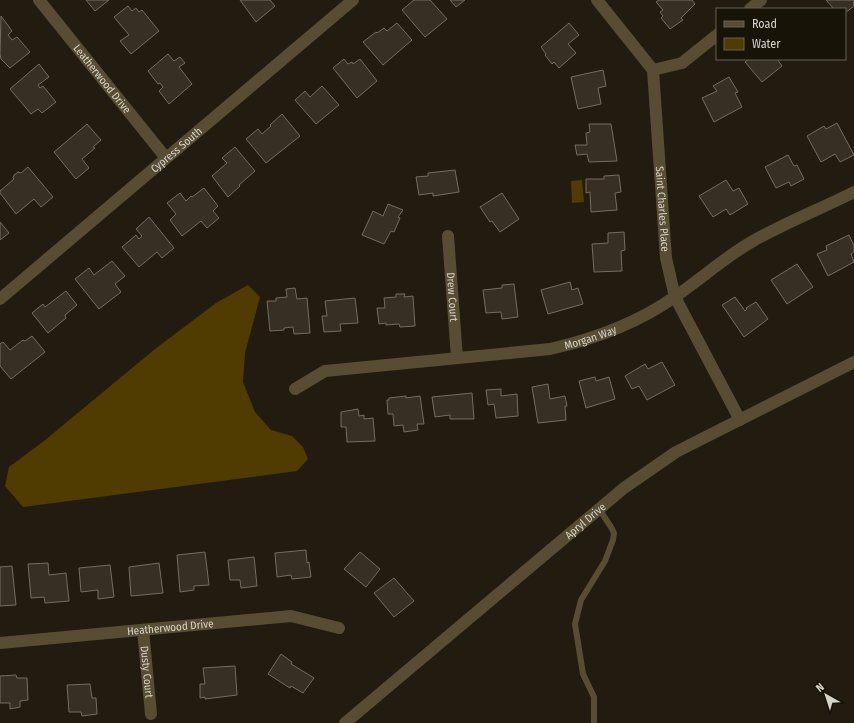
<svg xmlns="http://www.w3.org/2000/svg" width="854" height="723" viewBox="0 0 854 723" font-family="'Fira Sans Condensed',sans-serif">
	<rect width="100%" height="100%" fill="#211c0f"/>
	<path fill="#503c00" d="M582 180 584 202 572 203 571 181Z
		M248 285 260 297 245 353 243 382 255 412 271 430 292 436 303 447 308 459 297 471 23 507 5 486 9 467 44 441 155 349 216 303Z"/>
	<path fill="#353023" stroke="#756e5f" d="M86 0H109L95 11Z
		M240 0H270L275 6 256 22Z
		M414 0H430L447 19 425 37 402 10Z
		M450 0H465L456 7Z
		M659 0H692L695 4 681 18 683 20 670 29 661 18 663 16 660 12 663 10 656 2Z
		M826 0H854V6L845 13V9H834Z
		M128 6 132 11 136 8 139 12 142 10 159 31 131 54 120 41 129 35 114 17Z
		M1 16 12 31 8 35 12 40 17 37 30 52 10 68 1 59 0 54Z
		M397 23 412 40 383 65 363 42 376 32 377 33 384 28 387 31Z
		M569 23 579 35 568 44 576 53 559 68 554 62 552 64 545 55 546 54 541 47Z
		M168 54 174 61 180 57 185 63 179 67 192 84 169 104 159 91 163 87 160 83 158 84 148 71Z
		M344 59 348 64 352 62 353 64 360 59 377 81 357 98 333 68Z
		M749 59H777L782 66 762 82 745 62Z
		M39 64 49 77 38 85 40 88 43 86 56 102 42 113 38 109 31 114 10 89Z
		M603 70 606 86 598 88 601 104 578 109 571 77Z
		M729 77 738 92 735 93 742 107 714 122 702 98 717 91 713 86Z
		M322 86 339 105 316 124 295 100 305 91 310 97Z
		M282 114 300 136 266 163 246 139 258 129 262 134 271 126 270 125Z
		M837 123 854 155 840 162 835 154 821 162 807 136 824 126 826 129Z
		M87 124 101 140 93 147 95 148 82 159 89 168 76 179 54 152Z
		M589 124H611L617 161 589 162 587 154 577 155 575 145H587L586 133 590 132Z
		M235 147 255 171 239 185 240 186 228 197 212 176 227 163 222 158Z
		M788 155 794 166 797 165 804 179 791 186 789 182 776 188 765 167Z
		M28 167 53 197 41 207 34 199 16 214 0 193V191L14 179 13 178 14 175 18 172 21 173Z
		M455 170 459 192 433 196V193L419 195 416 177 428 176V173Z
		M619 175 621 192 615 193 617 210 591 212 590 192 586 193V179H604V176Z
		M726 180 733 191 739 188 748 204 730 215 726 209 713 217 699 196Z
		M204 188 218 206 213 211 219 218 207 228 201 221 182 236 170 220 176 214 167 203 180 193 186 201 191 196 192 197Z
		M502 193 519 219 500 232 492 221 490 222 480 207Z
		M388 204 403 210 398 217 400 218 394 232 391 231 384 244 362 235 373 211 383 216Z
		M149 217 174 248 162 258 157 252 139 267 122 247 136 235 139 239 142 236 136 229Z
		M0 222 9 233 0 240Z
		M624 232 625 250 621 251 622 271 594 272 592 244 608 243V233Z
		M849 235 854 246V252L851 254 854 262 828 276 817 254 827 250 826 246Z
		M112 261 125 276 115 284 121 292 99 309 75 279 89 268 94 275Z
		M797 264 813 287 787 304 771 280Z
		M570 282 572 290 578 288 583 304 548 314 541 290Z
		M514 284 518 317 502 319 501 312 486 313 483 290 502 288V285Z
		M295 288 297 299 307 298 310 333 294 334 293 327 284 328V330L270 331 267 301H276V298L287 297 286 289Z
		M66 291 77 305 65 315 66 318 48 333 32 313 43 304 45 307Z
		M396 294H405L404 297 413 296 415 326 400 327 399 324 386 325V323L379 324 377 308H385L384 298 396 297Z
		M735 297 745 311 747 309 746 308 756 302 768 319 744 337 722 305Z
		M355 298 358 323 340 324 341 331 324 332 322 316H327L325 301Z
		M32 336 45 352 11 379 0 366V344L3 342 10 350 23 340 25 341Z
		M662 362 675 385 647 400 639 386 632 389 625 376 645 364 648 369Z
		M595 377 596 381 609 377 615 399 586 408 579 381Z
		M548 384 550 399 565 396 567 406H565L566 420 538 423 532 387Z
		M501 389V396L517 394 518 416 496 418 494 404 488 405 486 390Z
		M472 393 474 419H450V415L435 417 432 397Z
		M406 396V398L420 396 424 424H417L418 430 404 432 403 425 394 426 393 414H388L387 400H389V398Z
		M358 409 359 416 364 415V419L373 418 375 441 347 442 346 427H341V412Z
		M306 550 307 563 309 562 311 577 292 579 291 575 277 577 275 553Z
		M205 552 209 585 194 586V590L180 592 177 555Z
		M360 552 380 569 366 587 344 569Z
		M254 557 257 586 241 588 240 580H230L228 560Z
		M48 563 49 575 66 573 69 601 45 603 44 597 31 598 28 564Z
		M159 563 163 593 131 596 129 567Z
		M110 565 114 597 98 599V590L81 592 79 568Z
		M12 566 16 605 0 606V567Z
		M394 578 414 601 394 617 374 593Z
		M281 654 292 662 291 664 314 678 303 693 291 686 290 688 268 674Z
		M235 666 237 695 205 699V697L200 698V684H205L203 668Z
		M16 675 17 678H27L28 700 20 701V707L10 709V703H0V676Z
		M90 684 92 698H96L97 714 82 716 81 712H69L67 685Z"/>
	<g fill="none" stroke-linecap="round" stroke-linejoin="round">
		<path stroke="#584d32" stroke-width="6" d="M594 723V697L583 674 575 624 581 600 605 561 613 540 614 533 611 527 599 509"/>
		<g stroke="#584d32" stroke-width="12">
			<path id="s1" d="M39 0 166 158"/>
			<path id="s2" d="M597 0 653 70 666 258 675 297 740 420"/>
			<path d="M750 9 761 0"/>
			<path d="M653 70 682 63 717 35"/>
			<path id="s3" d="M448 236 457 358"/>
			<path id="s4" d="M0 299 353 0"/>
			<path id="s5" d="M295 389 325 371 550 349C595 339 638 323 676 296 702 278 725 257 753 241 785 223 820 209 854 192"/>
			<path id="s6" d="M143 630 151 714"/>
			<path id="s7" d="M0 643 291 616 339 628"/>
			<path id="s8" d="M345 723 624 488 676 452 854 362"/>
		</g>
	</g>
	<g text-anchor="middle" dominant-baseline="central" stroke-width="3" stroke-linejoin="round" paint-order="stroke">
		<g font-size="11" fill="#d6d3cb" stroke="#181307">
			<text stroke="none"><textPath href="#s1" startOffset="101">Leatherwood Drive</textPath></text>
			<text stroke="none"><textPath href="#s4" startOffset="231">Cypress South</textPath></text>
			<text stroke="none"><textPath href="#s2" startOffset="229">Saint Charles Place</textPath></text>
			<text stroke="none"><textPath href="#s3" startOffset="61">Drew Court</textPath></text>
			<text stroke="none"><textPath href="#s5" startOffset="303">Morgan Way</textPath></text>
			<text stroke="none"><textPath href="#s8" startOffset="314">Apryl Drive</textPath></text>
			<text stroke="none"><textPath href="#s7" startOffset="171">Heatherwood Drive</textPath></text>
			<text stroke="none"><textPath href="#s6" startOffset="42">Dusty Court</textPath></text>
		</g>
	</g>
	<rect x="716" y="8" width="130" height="52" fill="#181307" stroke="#646055"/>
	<rect x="724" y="21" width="20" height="6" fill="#584d32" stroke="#646055"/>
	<text x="752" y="28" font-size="12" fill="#d6d3cb">Road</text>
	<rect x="724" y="38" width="20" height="12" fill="#503c00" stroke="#646055"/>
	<text x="752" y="48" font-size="12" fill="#d6d3cb">Water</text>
	<g transform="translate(826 695) rotate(321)" stroke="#181307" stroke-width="3" paint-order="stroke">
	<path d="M0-3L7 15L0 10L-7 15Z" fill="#d6d3cb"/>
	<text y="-6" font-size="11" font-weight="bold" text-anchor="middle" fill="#d6d3cb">N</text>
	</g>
</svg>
